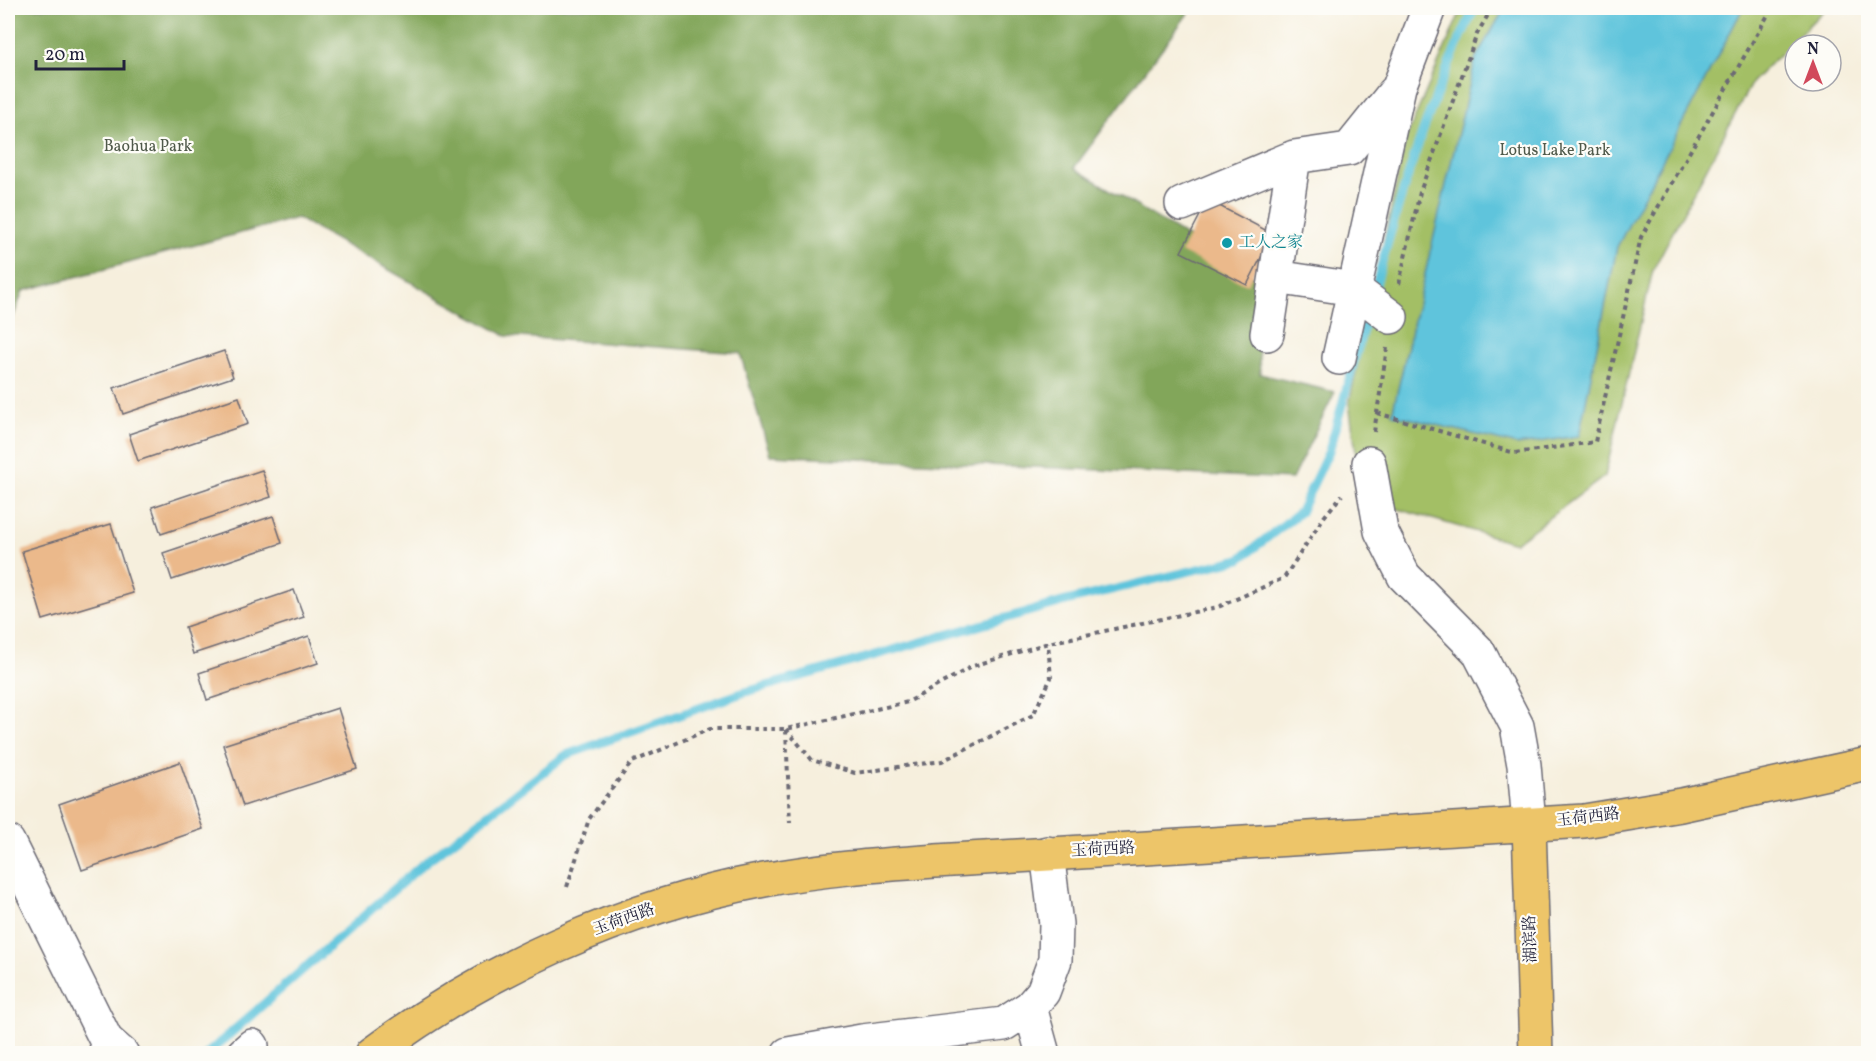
<svg xmlns="http://www.w3.org/2000/svg" width="1876" height="1061" viewBox="0 0 1876 1061" font-family="Vollkorn,'Noto Serif SC',serif">
	<rect width="100%" height="100%" fill="#fdfcf7"/>
	<filter id="ink" filterUnits="userSpaceOnUse"><feTurbulence type="fractalNoise" baseFrequency=".0167" numOctaves="2"/><feDisplacementMap in="SourceGraphic" scale="12" xChannelSelector="R" yChannelSelector="G"/><feConvolveMatrix kernelMatrix="1 2 1 2 8 2 1 2 1" color-interpolation-filters="sRGB"/></filter>
	<filter id="wash" filterUnits="userSpaceOnUse"><feTurbulence type="fractalNoise" baseFrequency=".008" numOctaves="4" result="noise"/><feDisplacementMap in="SourceGraphic" scale="24" xChannelSelector="R" yChannelSelector="G"/><feGaussianBlur stdDeviation="1.35" result="paint"/><feColorMatrix in="noise" values="0 0 0 0 0 0 0 0 0 0 0 0 0 0 0 0 0 1.4 0 .05"/><feComposite in="paint" operator="in"/></filter>
	<g filter="url(#wash)">
		<rect width="100%" height="100%" fill="#f6efdd"/>
		<path fill="#a3bf65" stroke="#627050" stroke-width="1.5" d="M1462 8H1826L1752 82 1653 270 1605 476 1515 543 1363 499 1349 404 1406 138Z"/>
		<path fill="#82a65a" stroke="#52644a" stroke-width="1.5" d="M8 8H1192L1074 168 1254 277 1260 374 1335 392 1292 479 770 455 740 353 506 336 297 218 23 291 8 331Z"/>
		<path fill="#5fc4dc" stroke="#40738c" stroke-width="1.5" d="M1505 8H1743L1617 247 1579 436 1518 445 1392 414 1476 57Z"/>
		<g fill="none" stroke-linecap="round" stroke-linejoin="round">
			<path stroke="#5fc4dc" stroke-width="9" d="M1373 295C1400 196 1429 99 1475 8
				M207 1054 423 864 566 755 742 693 1066 601 1240 559 1300 512 1329 451 1369 308"/>
		</g>
		<g id="blocks">
			<path fill="#ebb98b" d="M1208 200 1273 234 1247 285 1181 252Z
				M224 351 233 377 123 414 114 388Z
				M239 397 248 424 138 461 129 434Z
				M262 470 271 497 161 534 152 507Z
				M273 516 282 543 172 580 163 553Z
				M111 524 133 593 43 620 22 551Z
				M294 590 304 617 193 654 185 627Z
				M309 636 318 663 207 700 199 673Z
				M338 708 357 769 243 806 223 745Z
				M180 762 203 829 82 870 59 804Z"/>
		</g>
	</g>
	<g filter="url(#ink)">
		<use href="#blocks" fill-opacity="0" stroke="#6c6a74" stroke-width="1.5"/>
		<g fill="none" stroke-linecap="round" stroke-linejoin="round">
			<g stroke="#6c6a74" stroke-width="36">
				<path id="minor" d="M1182 204 1294 157 1349 149 1394 93
					M1276 277 1354 289 1391 317
					M1267 334 1294 157
					M1339 358 1399 87 1429 8
					M1369 463 1381 531 1404 576 1478 651 1517 726 1524 765 1529 824
					M8 842 106 1040 122 1054
					M1030 1007 1043 1054
					M243 1054 252 1046
					M788 1054 862 1041 1004 1024 1030 1007 1043 992 1055 960 1056 924 1047 853"/>
			</g>
			<g stroke="#6c6a74" stroke-width="36">
				<path id="major" d="M1529 824 1536 1054
					M372 1054C485 969 625 906 764 880 821 869 879 865 936 861L1584 821 1681 805 1868 764"/>
			</g>
			<path stroke="#6c6a74" stroke-width="4" stroke-dasharray="4.5 4.5" stroke-linecap="butt" d="M1399 284 1420 192 1477 34 1492 8
				M1377 413 1515 453 1595 442 1641 237 1772 8
				M1374 432 1387 348
				M786 729 812 760 855 773 942 761 1033 715 1051 678 1048 643
				M786 730 790 823
				M567 887 589 819 632 762 710 729H786L908 702 973 666 1048 643 1218 607 1284 578 1324 517 1342 495"/>
			<use href="#minor" stroke="#fff" stroke-width="33"/>
			<use href="#major" stroke="#edc569" stroke-width="33"/>
		</g>
	</g>
	<circle fill="#0f9aa8" stroke="#fdfcf7" stroke-width="2" cx="1227" cy="243" r="6"/>
	<g text-anchor="middle" dominant-baseline="central" stroke-width="4.5" stroke-linejoin="round" paint-order="stroke">
		<g font-size="16" fill="#4f594a" stroke="#fdfcf7">
			<text x="148" y="147">Baohua Park</text>
			<text x="1555" y="151">Lotus Lake Park</text>
		</g>
		<g font-size="16" fill="#0d838f" stroke="#fdfcf7" text-anchor="start">
			<text x="1239" y="243">工人之家</text>
		</g>
		<g font-size="16" fill="#22223b" stroke="#fdfcf7">
			<text transform="translate(1588 818) rotate(-7)">玉荷西路</text>
			<text transform="translate(1103 850) rotate(-3)">玉荷西路</text>
			<text transform="translate(624 920) rotate(-20)">玉荷西路</text>
			<text transform="translate(1531 939) rotate(-92)">湖滨路</text>
		</g>
	</g>
	<rect width="1876" height="1061" fill="none" stroke="#fdfcf7" stroke-width="30"/>
	<g transform="translate(1813 63)"><circle r="28" fill="#fdfcf7" stroke="#a5a5ac" stroke-width="1.5"/>
	<path d="M0-4.5L10 22L0 15L-10 22Z" fill="#d1495b"/>
	<text y="-9" font-size="16" font-weight="bold" text-anchor="middle" fill="#22223b">N</text>
	</g>
	<path d="M36 60v9h88v-9" fill="none" stroke="#22223b" stroke-width="3"/>
	<text x="45" y="60" font-size="18" fill="#22223b" stroke="#fdfcf7" stroke-width="4.5" paint-order="stroke">20 m</text>
</svg>
